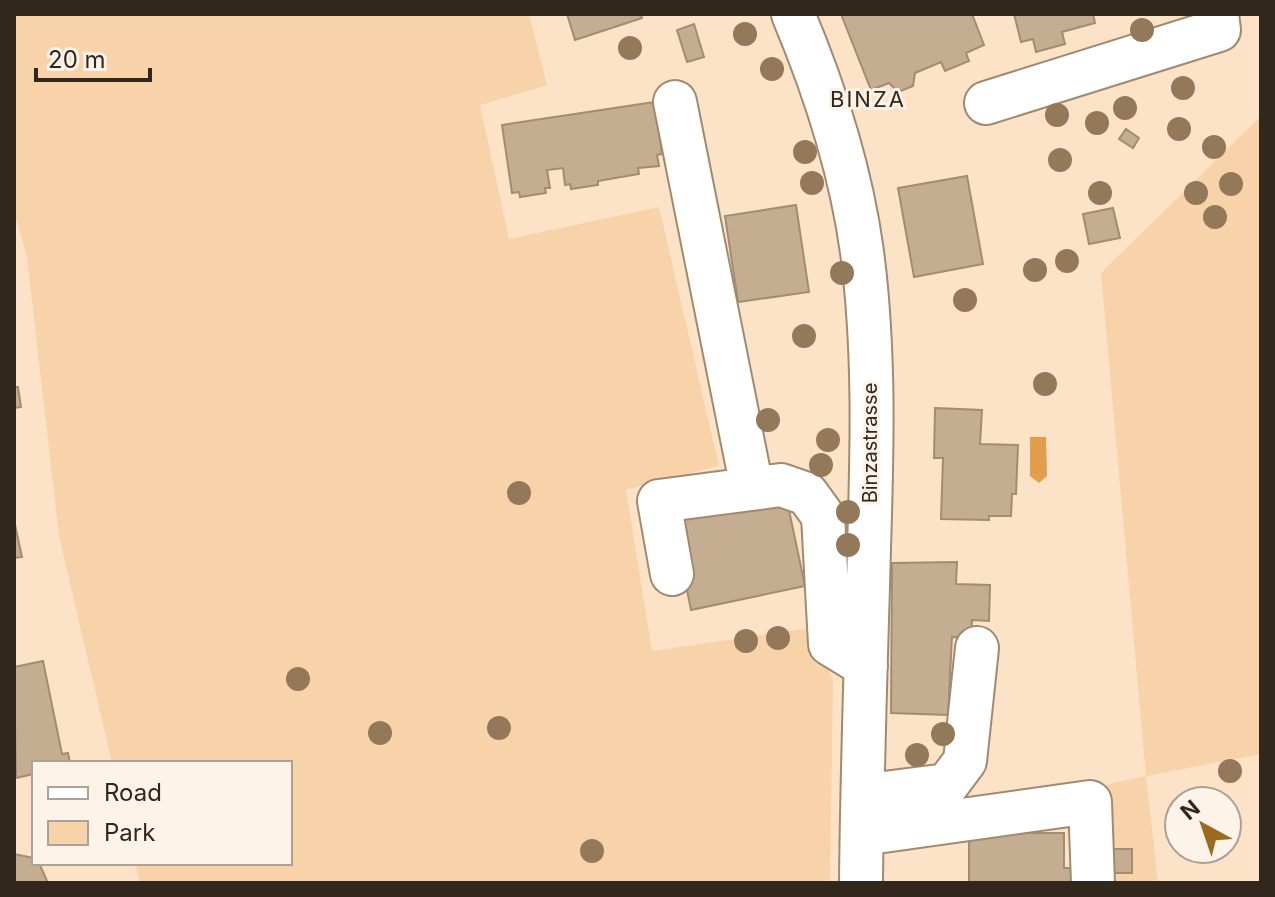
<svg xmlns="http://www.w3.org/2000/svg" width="1275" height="897" viewBox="0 0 1275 897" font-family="Inter,sans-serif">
	<rect width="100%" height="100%" fill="#fce3c7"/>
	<path fill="#f8d2a8" d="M14 14H529L547 85 480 105 509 239 659 207 719 466 626 490 652 651 811 628 833 680 830 883H140L135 863H290V763H112L59 536 27 257 14 211Z
		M1261 116V754L1146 776 1158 883H1107L1096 787 1146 776 1101 273Z"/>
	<path fill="#e19e4c" d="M1030 437H1046L1047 476 1039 483 1030 476Z"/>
	<path fill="#c5ad92" stroke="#a38c72" stroke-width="2" d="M567 14H641L642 18 575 40Z
		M841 14H972L984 45 966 53 969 61 945 71 941 62 915 73 913 86 898 92 889 83 871 90Z
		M1014 14H1093L1095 23 1062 32 1065 44 1036 52 1033 39 1021 42Z
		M694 24 704 57 687 62 677 30Z
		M655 102 662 154 657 155 659 166 638 168 639 174 598 181V185L571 189 570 184 565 185 563 168 547 170 550 188H545L546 193 520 197 519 192 512 193 502 125Z
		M1126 129 1139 138 1133 148 1119 139Z
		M967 176 983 264 914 277 898 188Z
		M796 205 809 292 738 302 725 216Z
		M1113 208 1120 238 1089 244 1083 214Z
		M14 387H18L21 407 14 408Z
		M935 408 982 410 980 444 1018 445 1016 494H1012L1011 516H989V520L941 519 943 458H934Z
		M786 496 805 586 691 610 673 520Z
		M14 520 22 557 14 558Z
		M957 562 956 584 990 585 989 621 972 620 971 638 952 637 948 715 891 713 892 563Z
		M43 661 62 754 68 753 70 763H34V774L16 778 14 667Z
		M969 833H1064V868H1072V883H969Z
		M1110 849H1132V873H1110Z
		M14 854 34 858V863H39L48 883H14Z"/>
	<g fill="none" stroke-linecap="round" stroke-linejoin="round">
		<g stroke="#a18a70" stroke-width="46">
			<path id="minor" d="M793 14C825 90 851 171 862 252 875 351 872 451 869 549 866 661 862 772 861 883
				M675 102 752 488
				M986 103 1219 30 1217 14
				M672 574 659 501 781 485 807 494 823 516 830 644 866 666
				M863 792 884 793 947 785 965 761 977 648
				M862 834 1090 802 1093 883"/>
		</g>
		<use href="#minor" stroke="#fff" stroke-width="42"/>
	</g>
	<g fill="#93795a">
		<circle cx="1142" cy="30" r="12"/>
		<circle cx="745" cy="34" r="12"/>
		<circle cx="630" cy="48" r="12"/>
		<circle cx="772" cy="69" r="12"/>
		<circle cx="1183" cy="88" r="12"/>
		<circle cx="1125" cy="108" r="12"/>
		<circle cx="1057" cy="115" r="12"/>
		<circle cx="1097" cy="123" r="12"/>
		<circle cx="1179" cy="129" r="12"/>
		<circle cx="1214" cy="147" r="12"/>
		<circle cx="805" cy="152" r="12"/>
		<circle cx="1060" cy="160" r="12"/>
		<circle cx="812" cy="183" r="12"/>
		<circle cx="1231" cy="184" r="12"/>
		<circle cx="1100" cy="193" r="12"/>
		<circle cx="1196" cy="193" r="12"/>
		<circle cx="1215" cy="217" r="12"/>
		<circle cx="1067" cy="261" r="12"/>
		<circle cx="1035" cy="270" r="12"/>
		<circle cx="842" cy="273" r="12"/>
		<circle cx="965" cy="300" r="12"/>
		<circle cx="804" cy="336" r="12"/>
		<circle cx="1045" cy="384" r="12"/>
		<circle cx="768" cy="420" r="12"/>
		<circle cx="828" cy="440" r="12"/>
		<circle cx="821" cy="465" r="12"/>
		<circle cx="519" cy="493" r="12"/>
		<circle cx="848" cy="512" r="12"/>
		<circle cx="848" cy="545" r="12"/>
		<circle cx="778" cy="638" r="12"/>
		<circle cx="746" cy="641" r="12"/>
		<circle cx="298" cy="679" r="12"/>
		<circle cx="499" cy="728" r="12"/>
		<circle cx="380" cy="733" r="12"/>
		<circle cx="943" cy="734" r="12"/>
		<circle cx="917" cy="755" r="12"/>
		<circle cx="1230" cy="771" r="12"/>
		<circle cx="592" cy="851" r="12"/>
	</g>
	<g text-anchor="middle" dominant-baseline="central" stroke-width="6" stroke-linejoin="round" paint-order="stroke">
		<g font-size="20" fill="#31271d" stroke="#fdf3e8">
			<text transform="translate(870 443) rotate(-90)">Binzastrasse</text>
		</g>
		<g font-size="22" letter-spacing="2" fill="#31271d" stroke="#fdf3e8">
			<text x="868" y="99">BINZA</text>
		</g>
	</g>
	<rect width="1275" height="897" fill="none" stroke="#31271d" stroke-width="32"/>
	<rect x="32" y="761" width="260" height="104" fill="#fdf3e8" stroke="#aba197" stroke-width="2"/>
	<rect x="48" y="787" width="40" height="12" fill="#ffffff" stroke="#aba197" stroke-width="2"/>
	<text x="104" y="801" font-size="24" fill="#31271d">Road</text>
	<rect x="48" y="821" width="40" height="24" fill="#f8d2a8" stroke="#aba197" stroke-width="2"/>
	<text x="104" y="841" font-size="24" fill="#31271d">Park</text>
	<g transform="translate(1203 825) rotate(320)"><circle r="38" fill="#fdf3e8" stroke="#aba197" stroke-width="2"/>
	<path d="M0-6L14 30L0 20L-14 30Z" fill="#9d6820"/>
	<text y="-12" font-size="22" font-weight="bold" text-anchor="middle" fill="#31271d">N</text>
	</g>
	<path d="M36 68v12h114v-12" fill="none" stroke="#31271d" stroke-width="4"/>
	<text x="48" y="68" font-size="24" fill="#31271d" stroke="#fdf3e8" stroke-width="6" paint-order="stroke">20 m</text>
</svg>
